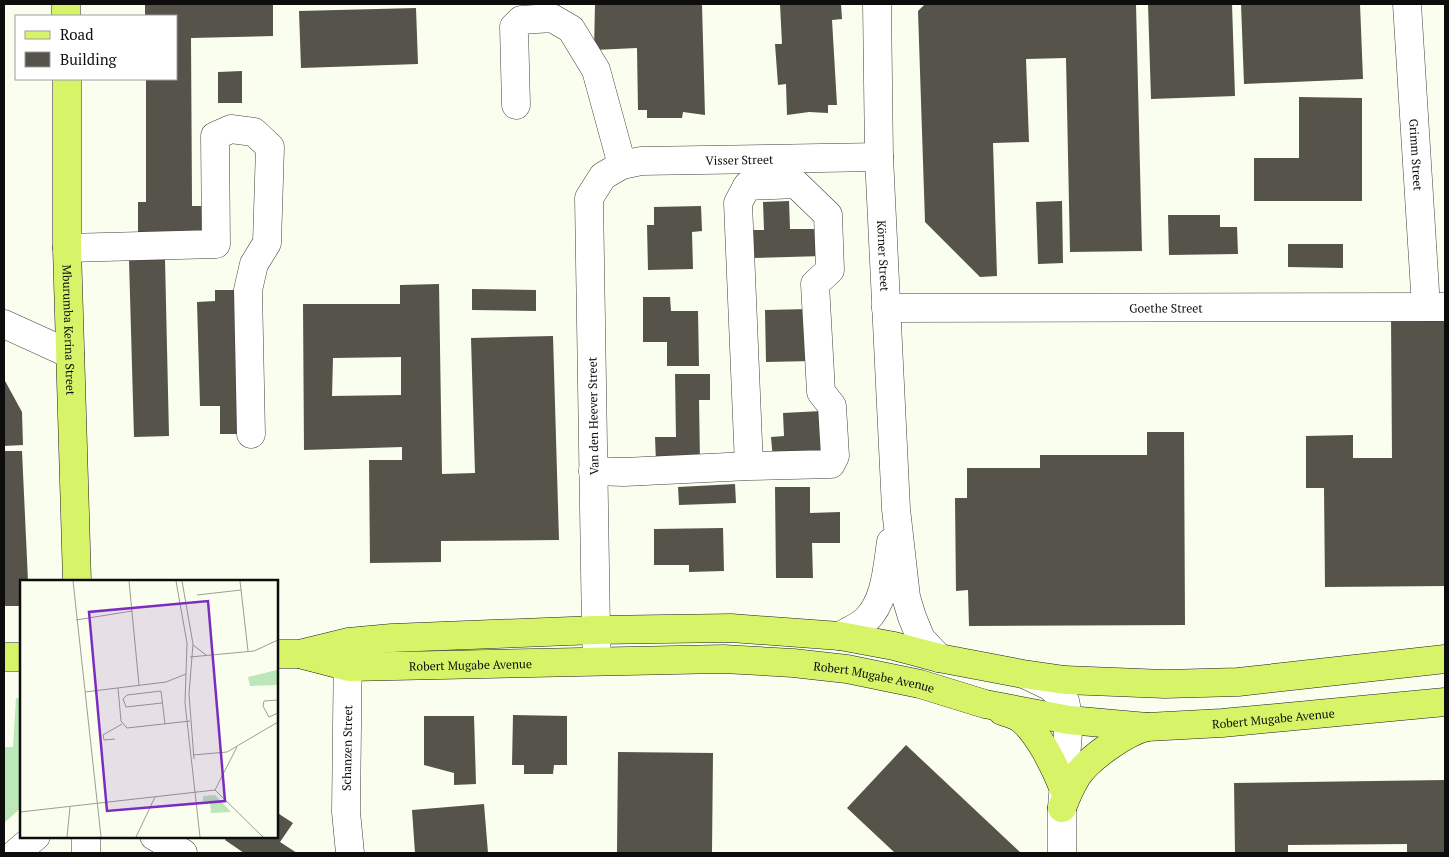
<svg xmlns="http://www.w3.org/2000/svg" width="1449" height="857" viewBox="0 0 1449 857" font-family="'PT Serif',serif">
	<rect width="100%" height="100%" fill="#fafeee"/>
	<path fill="#bce7b8" d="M16 698 21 699V808L4 823V747H13Z"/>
	<path fill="#55534a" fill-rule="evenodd" d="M145 4H273V36L191 38 192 206H206V238L138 239V202H146V79H176V16H145Z
		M595 4H702L705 115 683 112 682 118H647V110H638L637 48 594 50Z
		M780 4H841L842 19 832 20 837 105H828V113L809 112 787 115 786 84 778 85 775 44H782Z
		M925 4H1136L1142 251 1070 252 1066 58 1026 59 1029 142 993 143 997 276 980 277 925 222 918 11Z
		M1148 4H1232L1235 96 1151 99Z
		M1241 4H1360L1363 79 1244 84Z
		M416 8 418 64 301 68 299 11Z
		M242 71V103H218V72Z
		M1299 97 1362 98V201H1254V158H1299Z
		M789 201 790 229H822L823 256 753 258 752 230H764L763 202Z
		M1062 201 1063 263 1038 264 1036 202Z
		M701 206 702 231 692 232 693 269 648 270 647 225H654V207Z
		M1168 215H1220V227H1237L1238 254 1169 255Z
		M1288 244H1343V268L1288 267Z
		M165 259 169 436 134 437 129 260Z
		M439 284 442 474 475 473 471 338 553 336 559 540 441 541V562L370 563 369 460H402V447L304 450 303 304H400V285ZM401 357V395L332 396 333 358Z
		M472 289 536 290V311L472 310Z
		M215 290H236L239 434H220V406H200L197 302 215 301Z
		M643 297H670L671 311H698L699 366H667V342H643Z
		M811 309 812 361 766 362 765 310Z
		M1445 315V586L1325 587 1324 488H1306V436L1353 435V458H1392L1391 316Z
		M675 374H710V400H699L700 462H656L655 437H676Z
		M4 379 22 412 23 445 4 446Z
		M822 411 824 458 773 460 771 437 784 436 783 413Z
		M1147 432H1184L1185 625 969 626 968 590 956 591 955 498H967V468H1040V455H1147Z
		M4 451H22L28 581H21V606H4Z
		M735 484 736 503 679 505 678 487Z
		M775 487H810V513L840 512V543H812L813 578H776Z
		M723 528 724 571 689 572V565H654V529Z
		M513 715 567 716V765H554L553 774H524V765H512Z
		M424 716H474L476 784 454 785V773L424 765Z
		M906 745 1021 853H895L847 808Z
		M618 752 713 753 712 852H617Z
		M1445 780V853H1407V844L1288 845V853H1235L1234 783Z
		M484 804 488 853H415L412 810Z
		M276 812 293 823 280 842 297 853H244L225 840 228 836H276Z"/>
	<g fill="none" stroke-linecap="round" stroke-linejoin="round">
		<g stroke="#404040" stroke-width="29">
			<g id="minor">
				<path id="s1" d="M877 4 879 157 896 509 906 597 912 617 921 639 939 658"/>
				<path id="s2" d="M1407 4 1426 307"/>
				<path d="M516 105 514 27 521 20 552 18 571 29 596 70 622 165"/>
				<path d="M67 248 216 244 215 136 231 129 254 132 270 147 267 243 254 264 248 290 251 434"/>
				<path id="s3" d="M886 308 1445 307"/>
				<path d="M4 324 70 354"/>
				<path d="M593 471 624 472 749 466 831 464 835 456 832 406 821 392 815 284 830 270 828 215 796 184 747 186 738 203 749 466"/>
				<path d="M840 636C848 631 859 627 866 620 886 601 887 567 891 542"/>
				<path d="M348 643 346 812 350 853"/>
				<path id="s4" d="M597 661 596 630 589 198 603 176 622 165 641 161 879 157"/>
				<path d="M1026 675 1051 687 1065 701 1069 720 1062 808V853"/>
				<path d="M86 836V853"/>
				<path d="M154 836 183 853"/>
				<path d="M16 853 36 836"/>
			</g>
		</g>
		<g stroke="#1e1e1e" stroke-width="29">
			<g id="major">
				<path d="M66 4V16"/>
				<path id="s5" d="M67 79V248L77 581"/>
				<path d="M276 654H299L348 642 392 638 596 630 731 628 840 636 894 646 939 658 1023 674 1065 680 1165 684 1238 682 1445 659"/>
				<path id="s6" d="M303 655 349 667 723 659 793 663 847 669 920 684 985 704 1069 720 1147 727 1222 723 1445 702"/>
				<path d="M4 657H21"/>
				<path d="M1002 711C1008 713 1016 715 1021 719 1038 732 1055 767 1063 787"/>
				<path d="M1062 808C1066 797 1071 786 1077 776 1089 758 1126 732 1147 727"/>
			</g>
		</g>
		<use href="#minor" stroke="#fff" stroke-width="28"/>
		<use href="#major" stroke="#d7f468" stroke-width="28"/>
	</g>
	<g text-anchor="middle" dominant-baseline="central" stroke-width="5" stroke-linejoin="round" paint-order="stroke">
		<g font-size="12" fill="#0d0d0d" stroke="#fff">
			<text stroke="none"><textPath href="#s2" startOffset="151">Grimm Street</textPath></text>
			<text stroke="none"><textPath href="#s4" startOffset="629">Visser Street</textPath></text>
			<text stroke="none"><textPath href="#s1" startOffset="252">Körner Street</textPath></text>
			<text stroke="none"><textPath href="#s3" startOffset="280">Goethe Street</textPath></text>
			<text stroke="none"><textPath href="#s5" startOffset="251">Mburumba Kerina Street</textPath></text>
			<text transform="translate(593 416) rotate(-91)">Van den Heever Street</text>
			<text stroke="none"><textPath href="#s6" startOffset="169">Robert Mugabe Avenue</textPath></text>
			<text stroke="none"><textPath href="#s6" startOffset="574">Robert Mugabe Avenue</textPath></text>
			<text stroke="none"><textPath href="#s6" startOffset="979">Robert Mugabe Avenue</textPath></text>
			<text transform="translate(347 748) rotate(-89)">Schanzen Street</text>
		</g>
	</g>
	<g transform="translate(20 580)">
		<rect width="258" height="258" fill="#fafeee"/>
		<path d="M257 90V105L230 106 228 97ZM195 215 211 232 191 233 190 221H183V216Z" fill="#bce7b8"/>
		<path fill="none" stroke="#9b9e94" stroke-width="1" d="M53 1 81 257M109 1 119 105M156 1 167 63 165 123 180 257M162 1 173 64 169 114 174 179M220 1 228 71M177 15 221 10M56 40 112 31M173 65 186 75M170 77 234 71 258 60M98 108 101 141 107 148 170 141M65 112 146 102 166 94M258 120 244 121 243 126 249 137 258 133M142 123 106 127 103 119 107 115 141 111 145 144M95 159 84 160 83 155 102 144M173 175 207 172 258 142M195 210 243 257M195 210 217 167M177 212 195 210M0 232 177 212M47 257 50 227M116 257 135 217"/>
		<path fill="#7b2cbf" fill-opacity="0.15" stroke="#7b2cbf" stroke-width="2.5" d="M188 21 205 221 87 231 69 32Z"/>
		<rect width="258" height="258" fill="none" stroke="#0d0d0d" stroke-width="2.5"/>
	</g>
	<rect width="1449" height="857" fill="none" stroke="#0d0d0d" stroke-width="10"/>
	<rect x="15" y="15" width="162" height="65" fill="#ffffff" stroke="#9e9e9e"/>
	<rect x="25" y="31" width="25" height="8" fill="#d7f468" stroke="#9e9e9e"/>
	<text x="60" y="40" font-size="15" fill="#0d0d0d">Road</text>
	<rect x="25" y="52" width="25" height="15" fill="#55534a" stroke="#9e9e9e"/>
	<text x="60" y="65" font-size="15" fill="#0d0d0d">Building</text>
</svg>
